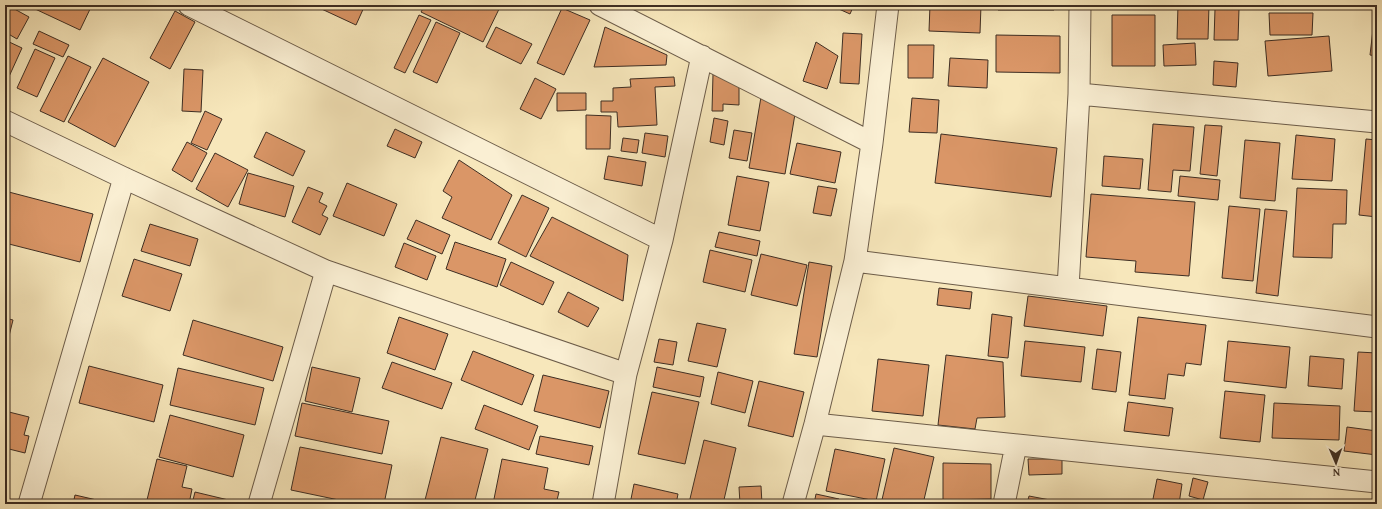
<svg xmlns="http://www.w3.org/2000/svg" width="1382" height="509" viewBox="0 0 1382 509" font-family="'Gentium Book Plus',serif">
	<rect width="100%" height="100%" fill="#f7e7bb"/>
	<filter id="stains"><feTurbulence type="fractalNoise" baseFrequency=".005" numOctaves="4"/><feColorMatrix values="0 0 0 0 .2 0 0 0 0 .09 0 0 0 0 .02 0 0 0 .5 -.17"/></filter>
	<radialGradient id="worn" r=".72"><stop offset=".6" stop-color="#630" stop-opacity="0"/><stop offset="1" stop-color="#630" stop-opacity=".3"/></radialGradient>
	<path fill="#da9667" stroke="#3e2e23" d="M34 5H92L80 30 33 8Z
		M313 5H365L356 25Z
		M425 5H501L483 42 421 12Z
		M830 5H854L850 14Z
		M930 5H981L980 33 929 31Z
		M998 5H1054V10H998Z
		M1178 5H1209L1208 39H1177Z
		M9 6 29 17 17 39 5 32V12Z
		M562 8 590 20 564 75 537 63Z
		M1215 9H1239L1238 40H1214Z
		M175 11 195 22 170 69 150 58Z
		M1269 13H1313L1312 35H1270Z
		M419 15 431 20 405 73 394 68Z
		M1112 15H1155V66H1112Z
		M1374 21 1377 22V56L1370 55Z
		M436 22 460 33 437 83 413 72Z
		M496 27 532 44 521 64 486 47Z
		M605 27 667 55 666 65 594 67Z
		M39 31 69 45 63 57 33 44Z
		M843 33 862 34 859 84 840 83Z
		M996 35 1060 36V73L996 72Z
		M1329 36 1332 71 1268 76 1265 41Z
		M5 40 22 48 7 81 5 80Z
		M816 42 838 56 827 89 803 81Z
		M1195 43 1196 65 1164 66 1163 45Z
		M908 45H934L933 78H908Z
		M35 49 55 58 37 97 17 88Z
		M68 56 91 67 64 122 40 111Z
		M103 58 149 82 115 147 68 122Z
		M950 58 988 60 987 88 948 86Z
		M1214 61 1238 63 1236 87 1213 85Z
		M184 69 203 70 201 112 182 111Z
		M713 74 739 86V105L723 104V111H712Z
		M674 77 675 86 655 87 657 125 618 127 617 112H601V101H613V88L631 87 630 79Z
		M535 78 556 89 541 119 520 109Z
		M557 93H586V110L557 111Z
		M761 97 795 114 785 174 749 168Z
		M912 98 939 100 937 133 909 132Z
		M205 111 222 119 207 150 191 143Z
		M586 115 611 116 610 149H586Z
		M714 118 728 121 724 145 710 142Z
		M1153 124 1194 127 1190 171 1173 170 1171 192 1148 190Z
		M1205 125 1222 126 1217 176 1200 174Z
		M395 129 422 142 415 158 387 146Z
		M734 130 752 133 747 161 729 158Z
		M266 132 305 151 293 176 254 157Z
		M645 133 668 136 665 157 642 153Z
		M941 134 1057 148 1051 197 935 183Z
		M1296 135 1335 139 1332 181 1292 179Z
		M623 138 639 140 637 153 621 151Z
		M1366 139 1377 140V217L1359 215Z
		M1245 140 1280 143 1275 201 1240 198Z
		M187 142 207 153 192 182 172 170Z
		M797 143 841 152 835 183 790 174Z
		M215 153 248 170 228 207 196 189Z
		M608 156 646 162 642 186 604 179Z
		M1104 156 1143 159 1140 189 1102 186Z
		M459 160 512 195 491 240 442 218 452 197 443 191Z
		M248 173 294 186 285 217 239 204Z
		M737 176 769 182 760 231 728 225Z
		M1180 176 1220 180 1218 200 1178 196Z
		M347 183 397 204 384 236 333 216Z
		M818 186 837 189 831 216 813 213Z
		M308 187 323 193 319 202 327 206 322 215 328 218 320 235 292 222Z
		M1297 188 1347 190 1346 224H1333L1332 258 1293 257Z
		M5 191 93 214 80 262 5 243Z
		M1091 194 1195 202 1189 276 1135 272 1136 261 1086 257Z
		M522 195 549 208 526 257 498 243Z
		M1229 206 1260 209 1253 281 1222 278Z
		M1265 209 1287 211 1278 296 1256 293Z
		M552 217 628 255 623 301 530 256Z
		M416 220 450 235 442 254 407 239Z
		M150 224 198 239 190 266 141 251Z
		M719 232 760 241 757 256 715 247Z
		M455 242 506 259 497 287 446 269Z
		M404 243 436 256 427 280 395 267Z
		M710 250 752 260 745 292 703 282Z
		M761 254 807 265 797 306 751 295Z
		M134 259 182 274 170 311 122 296Z
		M511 262 554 282 543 305 500 285Z
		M809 262 832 266 817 357 794 354Z
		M939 288 972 292 970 309 937 305Z
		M568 292 599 308 588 327 558 312Z
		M1028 296 1107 306 1103 336 1024 326Z
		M992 314 1012 317 1008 358 988 356Z
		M399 317 448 334 435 370 387 353Z
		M1138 317 1206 325 1201 365 1186 363 1184 376 1168 374 1165 399 1129 395Z
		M5 318 13 320 5 352Z
		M193 320 283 347 273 381 183 355Z
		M697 323 726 329 717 367 688 361Z
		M659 339 677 342 673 365 654 362Z
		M1025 341 1085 347 1081 382 1021 376Z
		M1228 341 1290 347 1286 388 1224 381Z
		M1097 349 1121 352 1116 392 1092 389Z
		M473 351 534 375 522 405 461 380Z
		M1358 352 1377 353V412L1354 411Z
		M946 355 1003 362 1005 417 977 418 975 429 938 425Z
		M1310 356 1344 359 1342 389 1308 386Z
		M878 359 929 365 923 416 872 411Z
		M392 362 452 383 442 409 382 388Z
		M89 366 163 385 154 422 79 403Z
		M312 367 360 378 352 412 305 401Z
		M657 367 704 377 700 397 653 387Z
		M178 368 264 388 255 425 170 405Z
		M718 372 753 381 745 413 711 404Z
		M543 375 609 391 600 428 534 411Z
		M759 381 804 392 793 437 748 426Z
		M1225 391 1265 395 1260 442 1220 438Z
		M652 392 699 402 685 464 638 454Z
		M1128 402 1173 408 1169 436 1124 431Z
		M302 403 389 421 382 454 295 436Z
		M1274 403 1340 406 1339 440 1272 438Z
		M484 405 538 426 529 450 475 429Z
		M5 411 29 417 24 435 29 436 25 453 5 448Z
		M170 415 244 435 233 477 159 457Z
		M1347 427 1377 431V455L1344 451Z
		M540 436 593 446 589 465 536 454Z
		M441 437 488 449 474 504H424Z
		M704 440 736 448 723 504H694L689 503Z
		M300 447 392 465 384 504H358L291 490Z
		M894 448 934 457 923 504H881Z
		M835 449 885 459 876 501 826 491Z
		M157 459 187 466 182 487 192 489 189 504H146Z
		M502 459 548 468 544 489 559 492 556 504H493Z
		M1028 459H1062V474L1029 475Z
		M943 463 991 464V499L943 500Z
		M1193 478 1208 482 1203 500 1189 496Z
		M1157 479 1182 484 1179 504H1152Z
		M634 484 678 494 676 504H630Z
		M761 486 762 504H740L739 487Z
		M195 492 241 503V504H192Z
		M816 494 839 499 838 504H814Z
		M75 495 101 501 100 504H73Z
		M1029 496 1071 504H1027Z"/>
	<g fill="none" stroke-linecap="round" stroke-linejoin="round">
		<g stroke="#6c5c49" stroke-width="23">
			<path id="street" d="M189 5 662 240
				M600 5 872 143
				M1079 94 1377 122
				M5 121 124 178 326 271 626 374
				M855 261 1377 327
				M1068 288 1079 94 1080 5
				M815 424 1377 482
				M29 504 124 178
				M259 504 326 271
				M603 504 626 374 662 240 702 56
				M793 504 815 424 855 261 872 143 888 5
				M1004 504 1016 445"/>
		</g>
		<use href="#street" stroke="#faefd3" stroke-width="21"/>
	</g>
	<rect width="1382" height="509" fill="none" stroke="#f7e7bb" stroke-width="20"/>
	<rect x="6" y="6" width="1370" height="497" fill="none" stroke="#3e2e23" stroke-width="2"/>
	<rect x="10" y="10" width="1362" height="489" fill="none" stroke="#3e2e23"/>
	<g transform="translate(1336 463) rotate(178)" stroke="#faefd3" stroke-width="3" paint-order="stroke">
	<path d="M0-3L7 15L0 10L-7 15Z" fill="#3e2e23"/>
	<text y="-6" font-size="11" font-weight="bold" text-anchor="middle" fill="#3e2e23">N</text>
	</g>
	<rect width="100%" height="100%" filter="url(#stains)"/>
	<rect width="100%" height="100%" fill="url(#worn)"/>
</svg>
